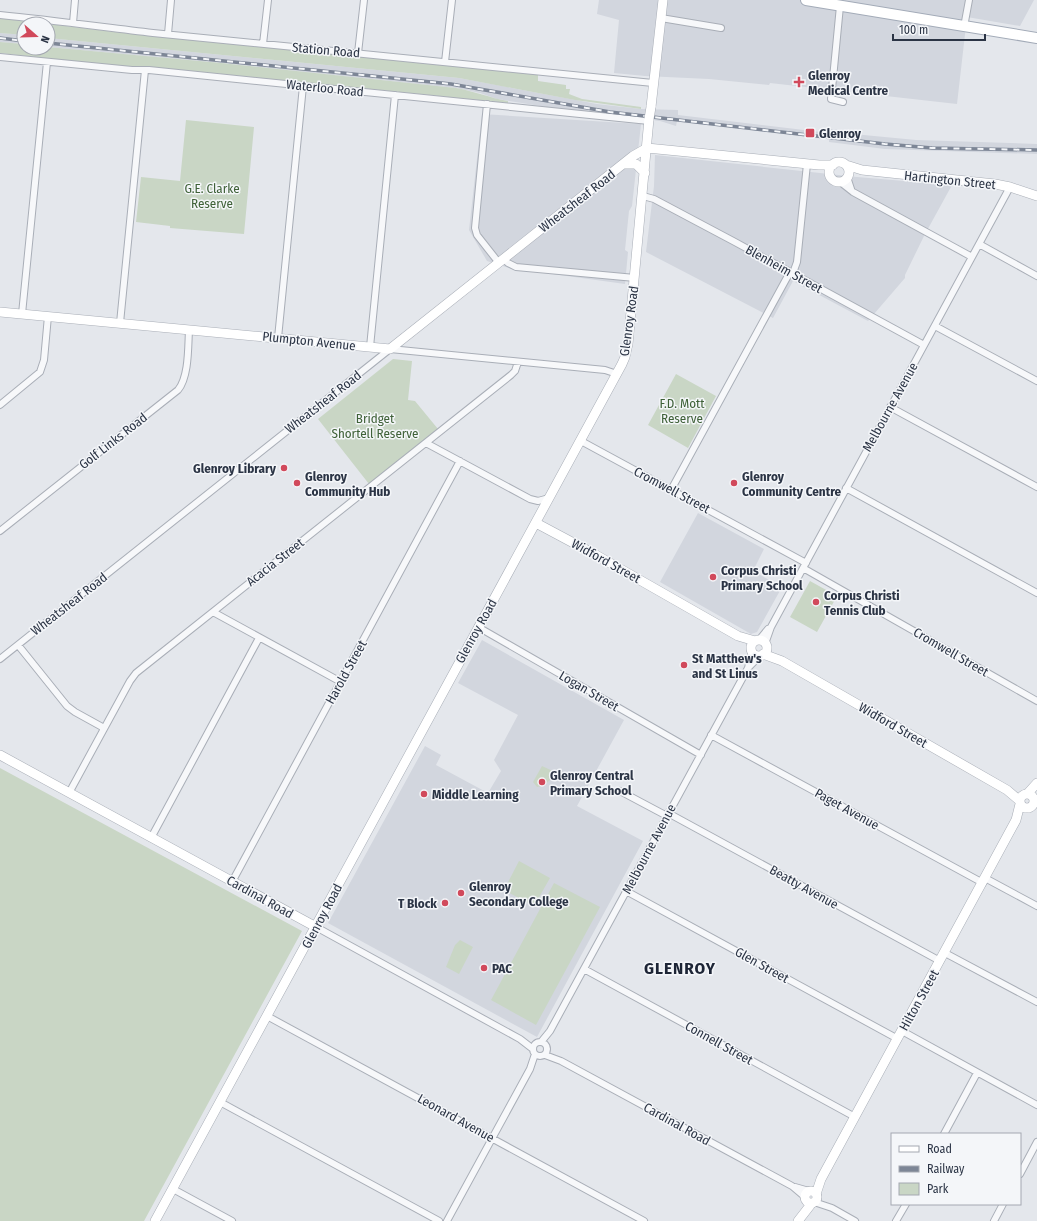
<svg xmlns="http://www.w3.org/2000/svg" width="1037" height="1221" viewBox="0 0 1037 1221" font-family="'Fira Sans Condensed',sans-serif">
	<rect width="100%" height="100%" fill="#e4e7ec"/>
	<path fill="#d2d6de" d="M599 0H1034L1020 26 967 17 957 104 770 83 769 85 709 79 645 76 614 73 619 20 597 14Z
		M0 33 24 35V44L0 42Z
		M48 38 459 78 597 104 641 109 678 110V115L829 133 830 129 843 130 853 134 916 140 1037 144V154L885 149 829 142V139L677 121 676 126 660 121 638 118 565 110 497 99 480 93 456 88 221 63 48 47Z
		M482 114 641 124 632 206 629 211 625 250 628 252 625 284 509 268 487 261 469 230Z
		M655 155 857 177 952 185 924 236 905 275V278L868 321 793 281 773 318 646 252 654 186Z
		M698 513 764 549 753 571 782 587 757 632 751 634 660 582Z
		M482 640 624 720 577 806 643 841 537 1037 328 923 425 746 441 755 436 765 488 793 501 771 494 760 518 715 458 683Z"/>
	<path fill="#c9d6c5" d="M0 18 115 32 538 74V81L566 85V89H570L569 94 582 99 641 107V109L575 100 459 78 48 38V24H24V35L0 33Z
		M0 42 24 44V48H48V47L221 63 456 88C474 91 490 98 508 101V103L163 68 116 66 0 53Z
		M186 120 254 127 244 234 170 228V226L136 222 141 177 180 181Z
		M393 359 412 361 408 400 415 401 438 429 369 484 318 419Z
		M676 374 716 396 688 448 648 425Z
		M810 581 837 596 817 632 790 617Z
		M542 766 557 773C551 778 545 787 537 787L533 782Z
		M0 768 302 931 144 1221H0Z
		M519 861 550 878 534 906 504 890Z
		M554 883 600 907 536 1025 491 1000Z
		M460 940 473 947 459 974 446 967 455 945Z"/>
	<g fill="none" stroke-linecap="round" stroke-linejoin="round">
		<g stroke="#a9aeb7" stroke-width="8">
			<path id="street" d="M840 6 831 99 843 102
				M0 15C51 20 102 27 153 33L653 83
				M661 18 721 28
				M73 23 75 0
				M964 27 969 0
				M168 34 171 0
				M263 44 268 0
				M358 53 364 0
				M0 57 132 70H149L649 121
				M445 62 452 0
				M487 104 475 228 477 235 499 263
				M847 177 851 189
				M839 181 853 192 972 257
				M643 196 654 199 735 242 924 345
				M979 244 1037 276
				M503 259 508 263 516 267 635 278
				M793 273 797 262 807 164
				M22 314 47 62
				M120 323 145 70
				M935 326 1037 381
				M278 338 303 86
				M370 347 395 95
				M0 405 40 372 44 360 48 316
				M890 407 1037 487
				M581 441 806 563
				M426 443 530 499 538 501 549 498
				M846 488 1037 593
				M671 490 790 272
				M0 531 178 390C189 377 188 347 189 330
				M803 568 1037 701
				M213 612 341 682
				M478 627 701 755
				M759 640 768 629
				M765 644 771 627 1010 187
				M18 645 67 706 75 712 104 728
				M0 659 390 349 605 370 617 374
				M749 667 760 656
				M711 735 983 883
				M620 791 667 816
				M69 793 130 681 136 673 511 375 515 371 518 362
				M668 813 940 961
				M151 838 259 638
				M985 878 1037 906
				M232 882 460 461
				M626 891 898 1039
				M316 927 520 1039 533 1049
				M945 953 1037 1002
				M584 969 855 1117
				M267 1016 644 1221
				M902 1031 1037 1105
				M533 1049a7 7 0 1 1 14 0a7 7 0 1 1-14 0Z
				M541 1042 550 1031 748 668 752 652
				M545 1055 561 1061 792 1186 805 1197
				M220 1102 439 1221
				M944 1134 977 1073
				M1020 1174 1037 1142
				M795 1187 809 1191
				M173 1189 232 1221
				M814 1202 832 1208 855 1221
				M447 1221 530 1069 535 1054
				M896 1221 906 1204
				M994 1221 1003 1204"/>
		</g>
		<g stroke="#a9aeb7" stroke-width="10">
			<path id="secondary" d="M651 107 663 0
				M829 172a10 10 0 1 1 20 0a10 10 0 1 1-20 0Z
				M624 164H636L645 173
				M846 165 862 170 995 184 1010 187 1037 196
				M0 312 390 349 633 156 647 148 819 165H833
				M536 523 596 555 738 636 755 641
				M751 648a8 8 0 1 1 16 0a8 8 0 1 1-16 0Z
				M763 654 782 661 1007 790 1020 801
				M0 755 316 927
				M1028 793 1037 783
				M1020 801a7 7 0 1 1 14 0a7 7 0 1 1-14 0Z
				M805 1197a6 6 0 1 1 12 0a6 6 0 1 1-12 0Z
				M816 1194 821 1179 1016 820 1020 804
				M155 1221 622 364 625 357 628 344 649 119
				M798 1221 812 1203"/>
		</g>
		<g stroke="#a3abb8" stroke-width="12">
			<path id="primary" d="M806 0 1037 38"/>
		</g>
		<use href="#street" stroke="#f7f8fa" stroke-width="6"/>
		<use href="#secondary" stroke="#fff" stroke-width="9"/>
		<use href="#primary" stroke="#fff" stroke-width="10"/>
		<g stroke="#7d8696" stroke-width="3.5">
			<path id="rail" d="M0 38 24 41
				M48 43 451 84 610 112 885 144 932 148 1037 150"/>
		</g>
		<use href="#rail" stroke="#f4f6f9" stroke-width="2" stroke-dasharray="6" stroke-linecap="butt"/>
		<g stroke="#a9aeb7" stroke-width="10" stroke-linecap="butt">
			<path id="secondary-bridge" d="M649 119 651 107"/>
		</g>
		<use href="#secondary-bridge" stroke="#fff" stroke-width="9"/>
	</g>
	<g fill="#d1495b" stroke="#f4f6f9" stroke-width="1.5">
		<path d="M797 76h4v4h4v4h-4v4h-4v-4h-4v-4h4z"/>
		<rect x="805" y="128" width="10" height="10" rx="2"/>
		<circle cx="284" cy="468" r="4"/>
		<circle cx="297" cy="483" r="4"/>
		<circle cx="734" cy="483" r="4"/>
		<circle cx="713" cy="577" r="4"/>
		<circle cx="816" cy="602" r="4"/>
		<circle cx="684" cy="665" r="4"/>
		<circle cx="542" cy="782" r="4"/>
		<circle cx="424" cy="794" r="4"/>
		<circle cx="461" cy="893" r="4"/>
		<circle cx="445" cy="903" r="4"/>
		<circle cx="484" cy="968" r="4"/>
	</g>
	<g text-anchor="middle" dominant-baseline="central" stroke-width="3" stroke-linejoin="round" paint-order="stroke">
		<g font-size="13" fill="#2b3445" stroke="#f4f6f9">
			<text transform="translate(326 50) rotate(5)">Station Road</text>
			<text transform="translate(325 88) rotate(6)">Waterloo Road</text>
			<text transform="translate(950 180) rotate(6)">Hartington Street</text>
			<text transform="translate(577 201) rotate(-38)">Wheatsheaf Road</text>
			<text transform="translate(784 269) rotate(29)">Blenheim Street</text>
			<text transform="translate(629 321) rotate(-82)">Glenroy Road</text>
			<text transform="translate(309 341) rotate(6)">Plumpton Avenue</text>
			<text transform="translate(323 402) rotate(-38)">Wheatsheaf Road</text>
			<text transform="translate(890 407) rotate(-61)">Melbourne Avenue</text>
			<text transform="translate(113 441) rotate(-38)">Golf Links Road</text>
			<text transform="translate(672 490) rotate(28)">Cromwell Street</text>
			<text transform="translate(606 561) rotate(29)">Widford Street</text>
			<text transform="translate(275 562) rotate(-38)">Acacia Street</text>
			<text transform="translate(69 604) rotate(-38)">Wheatsheaf Road</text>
			<text transform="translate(476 631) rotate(-61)">Glenroy Road</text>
			<text transform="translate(951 652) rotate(30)">Cromwell Street</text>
			<text transform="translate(346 672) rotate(-61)">Harold Street</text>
			<text transform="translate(589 691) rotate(30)">Logan Street</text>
			<text transform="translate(893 725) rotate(30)">Widford Street</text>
			<text transform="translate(847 809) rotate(29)">Paget Avenue</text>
			<text transform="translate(649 849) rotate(-62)">Melbourne Avenue</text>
			<text transform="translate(804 887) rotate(29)">Beatty Avenue</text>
			<text transform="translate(260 897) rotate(29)">Cardinal Road</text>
			<text transform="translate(322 916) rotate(-62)">Glenroy Road</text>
			<text transform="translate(762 965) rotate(29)">Glen Street</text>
			<text transform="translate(919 1000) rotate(-61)">Hilton Street</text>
			<text transform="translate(719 1043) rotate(29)">Connell Street</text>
			<text transform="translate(456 1118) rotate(29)">Leonard Avenue</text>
			<text transform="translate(677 1124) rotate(29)">Cardinal Road</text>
		</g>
		<g font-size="13" font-weight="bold" fill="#2b3445" stroke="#f4f6f9" text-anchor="start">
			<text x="808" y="75">Glenroy<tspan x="808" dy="15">Medical Centre</tspan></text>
			<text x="819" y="133">Glenroy</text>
			<text x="276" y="468" text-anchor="end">Glenroy Library</text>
			<text x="305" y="476">Glenroy<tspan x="305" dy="15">Community Hub</tspan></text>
			<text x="742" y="476">Glenroy<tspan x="742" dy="15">Community Centre</tspan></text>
			<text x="721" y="570">Corpus Christi<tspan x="721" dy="15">Primary School</tspan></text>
			<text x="824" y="595">Corpus Christi<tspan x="824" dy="15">Tennis Club</tspan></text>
			<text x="692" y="658">St Matthew's<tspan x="692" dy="15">and St Linus</tspan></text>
			<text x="550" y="775">Glenroy Central<tspan x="550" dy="15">Primary School</tspan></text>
			<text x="432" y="794">Middle Learning</text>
			<text x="469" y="886">Glenroy<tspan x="469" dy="15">Secondary College</tspan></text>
			<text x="437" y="903" text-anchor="end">T Block</text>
			<text x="492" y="968">PAC</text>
		</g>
		<g font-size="13" fill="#3f6138" stroke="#f4f6f9">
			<text x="212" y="188">G.E. Clarke<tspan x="212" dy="15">Reserve</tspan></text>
			<text x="682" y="403">F.D. Mott<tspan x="682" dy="15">Reserve</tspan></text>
			<text x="375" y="418">Bridget<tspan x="375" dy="15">Shortell Reserve</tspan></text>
		</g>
		<g font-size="17" font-weight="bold" letter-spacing="1" fill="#1d2536" stroke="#f4f6f9">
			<text x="680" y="968">GLENROY</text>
		</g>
	</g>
	<rect x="891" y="1133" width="130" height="72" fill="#f4f6f9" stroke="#a4a8b1"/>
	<rect x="899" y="1146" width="20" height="6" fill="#ffffff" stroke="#a4a8b1"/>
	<text x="927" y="1153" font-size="12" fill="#2b3445">Road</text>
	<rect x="899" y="1166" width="20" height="6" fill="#7d8696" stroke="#a4a8b1"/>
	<text x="927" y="1173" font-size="12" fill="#2b3445">Railway</text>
	<rect x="899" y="1183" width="20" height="12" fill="#c9d6c5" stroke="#a4a8b1"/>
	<text x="927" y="1193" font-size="12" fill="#2b3445">Park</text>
	<g transform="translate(36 36) rotate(110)"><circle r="19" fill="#f4f6f9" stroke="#a4a8b1"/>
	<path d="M0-3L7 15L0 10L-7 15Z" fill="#d1495b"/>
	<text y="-6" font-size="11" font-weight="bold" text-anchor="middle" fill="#2b3445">N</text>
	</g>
	<path d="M893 34v6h92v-6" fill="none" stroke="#2b3445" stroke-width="2"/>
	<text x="899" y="34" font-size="12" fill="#2b3445" stroke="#f4f6f9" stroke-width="3" paint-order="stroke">100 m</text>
</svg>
